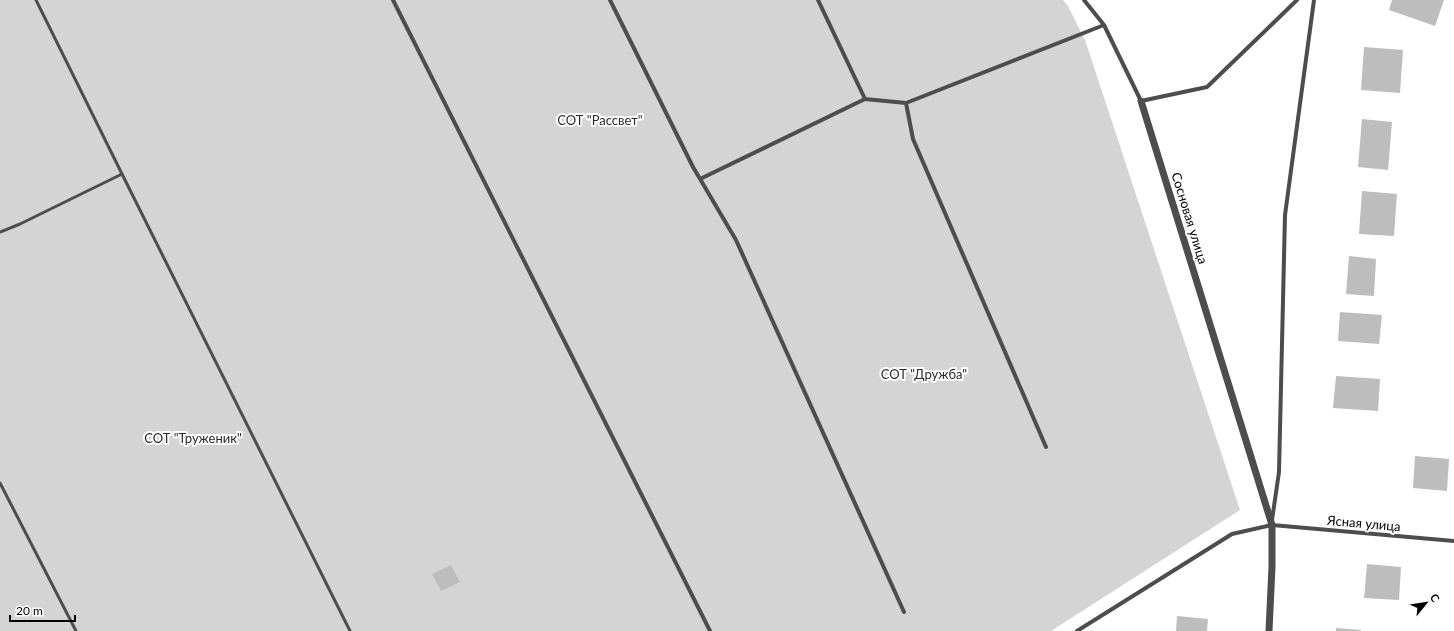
<svg xmlns="http://www.w3.org/2000/svg" width="1454" height="631" viewBox="0 0 1454 631" font-family="Lato,sans-serif">
	<rect width="100%" height="100%" fill="#fff"/>
	<path fill="#d4d4d4" d="M0 0H1063L1068 6 1085 40 1240 510 1051 631H0Z"/>
	<path fill="#bdbdbd" d="M1392 0H1444L1435 26 1389 10Z
		M1364 47 1403 50 1400 93 1361 90Z
		M1362 119 1392 122 1388 170 1358 167Z
		M1362 191 1397 194 1394 236 1359 234Z
		M1349 256 1376 259 1374 296 1346 294Z
		M1340 312 1382 315 1379 344 1338 341Z
		M1336 376 1380 379 1378 411 1333 408Z
		M1415 456 1449 459 1447 491 1413 488Z
		M1367 564 1401 567 1399 600 1364 598Z
		M451 565 460 582 441 591 432 574Z
		M1177 616 1208 619 1207 631H1176Z
		M1336 628 1361 630V631H1336Z"/>
	<g fill="none" stroke-linecap="round" stroke-linejoin="round">
		<path stroke="#4d4d4d" stroke-width="3" d="M36 0 122 174 350 631
			M0 232 20 224 122 174
			M0 483 76 631"/>
		<path stroke="#4d4d4d" stroke-width="4" d="M393 0 710 631
			M610 0 693 167 736 240 904 612
			M818 0 865 99 906 103 1104 25
			M1084 0 1104 25 1141 101 1207 87 1297 0
			M906 103 913 139 1046 447
			M700 179 865 99
			M1272 520 1279 472 1285 215 1314 0
			M1077 631 1232 534 1272 525 1454 541"/>
		<path stroke="#4d4d4d" stroke-width="7" d="M1141 101 1272 525V567L1269 631"/>
	</g>
	<g text-anchor="middle" dominant-baseline="central" stroke-width="4" stroke-linejoin="round" paint-order="stroke">
		<g font-size="13" fill="#2b2b2b" stroke="#fff">
			<text x="600" y="120">СОТ "Рассвет"</text>
			<text x="924" y="374">СОТ "Дружба"</text>
			<text x="193" y="438">СОТ "Труженик"</text>
		</g>
		<g font-size="13" fill="#000" stroke="#fff">
			<text transform="translate(1190 218) rotate(73)">Сосновая улица</text>
			<text transform="translate(1364 523) rotate(5)">Ясная улица</text>
		</g>
	</g>
	<g transform="translate(1426 603) rotate(60)" stroke="#ffffff" stroke-width="3" paint-order="stroke">
	<path d="M0-3L7 15L0 10L-7 15Z" fill="#000000"/>
	<text y="-6" font-size="11" font-weight="bold" text-anchor="middle" fill="#000000">С</text>
	</g>
	<path d="M10 615v6h65v-6" fill="none" stroke="#000000" stroke-width="2"/>
	<text x="16" y="615" font-size="12" fill="#000000" stroke="#ffffff" stroke-width="3" paint-order="stroke">20 m</text>
</svg>
